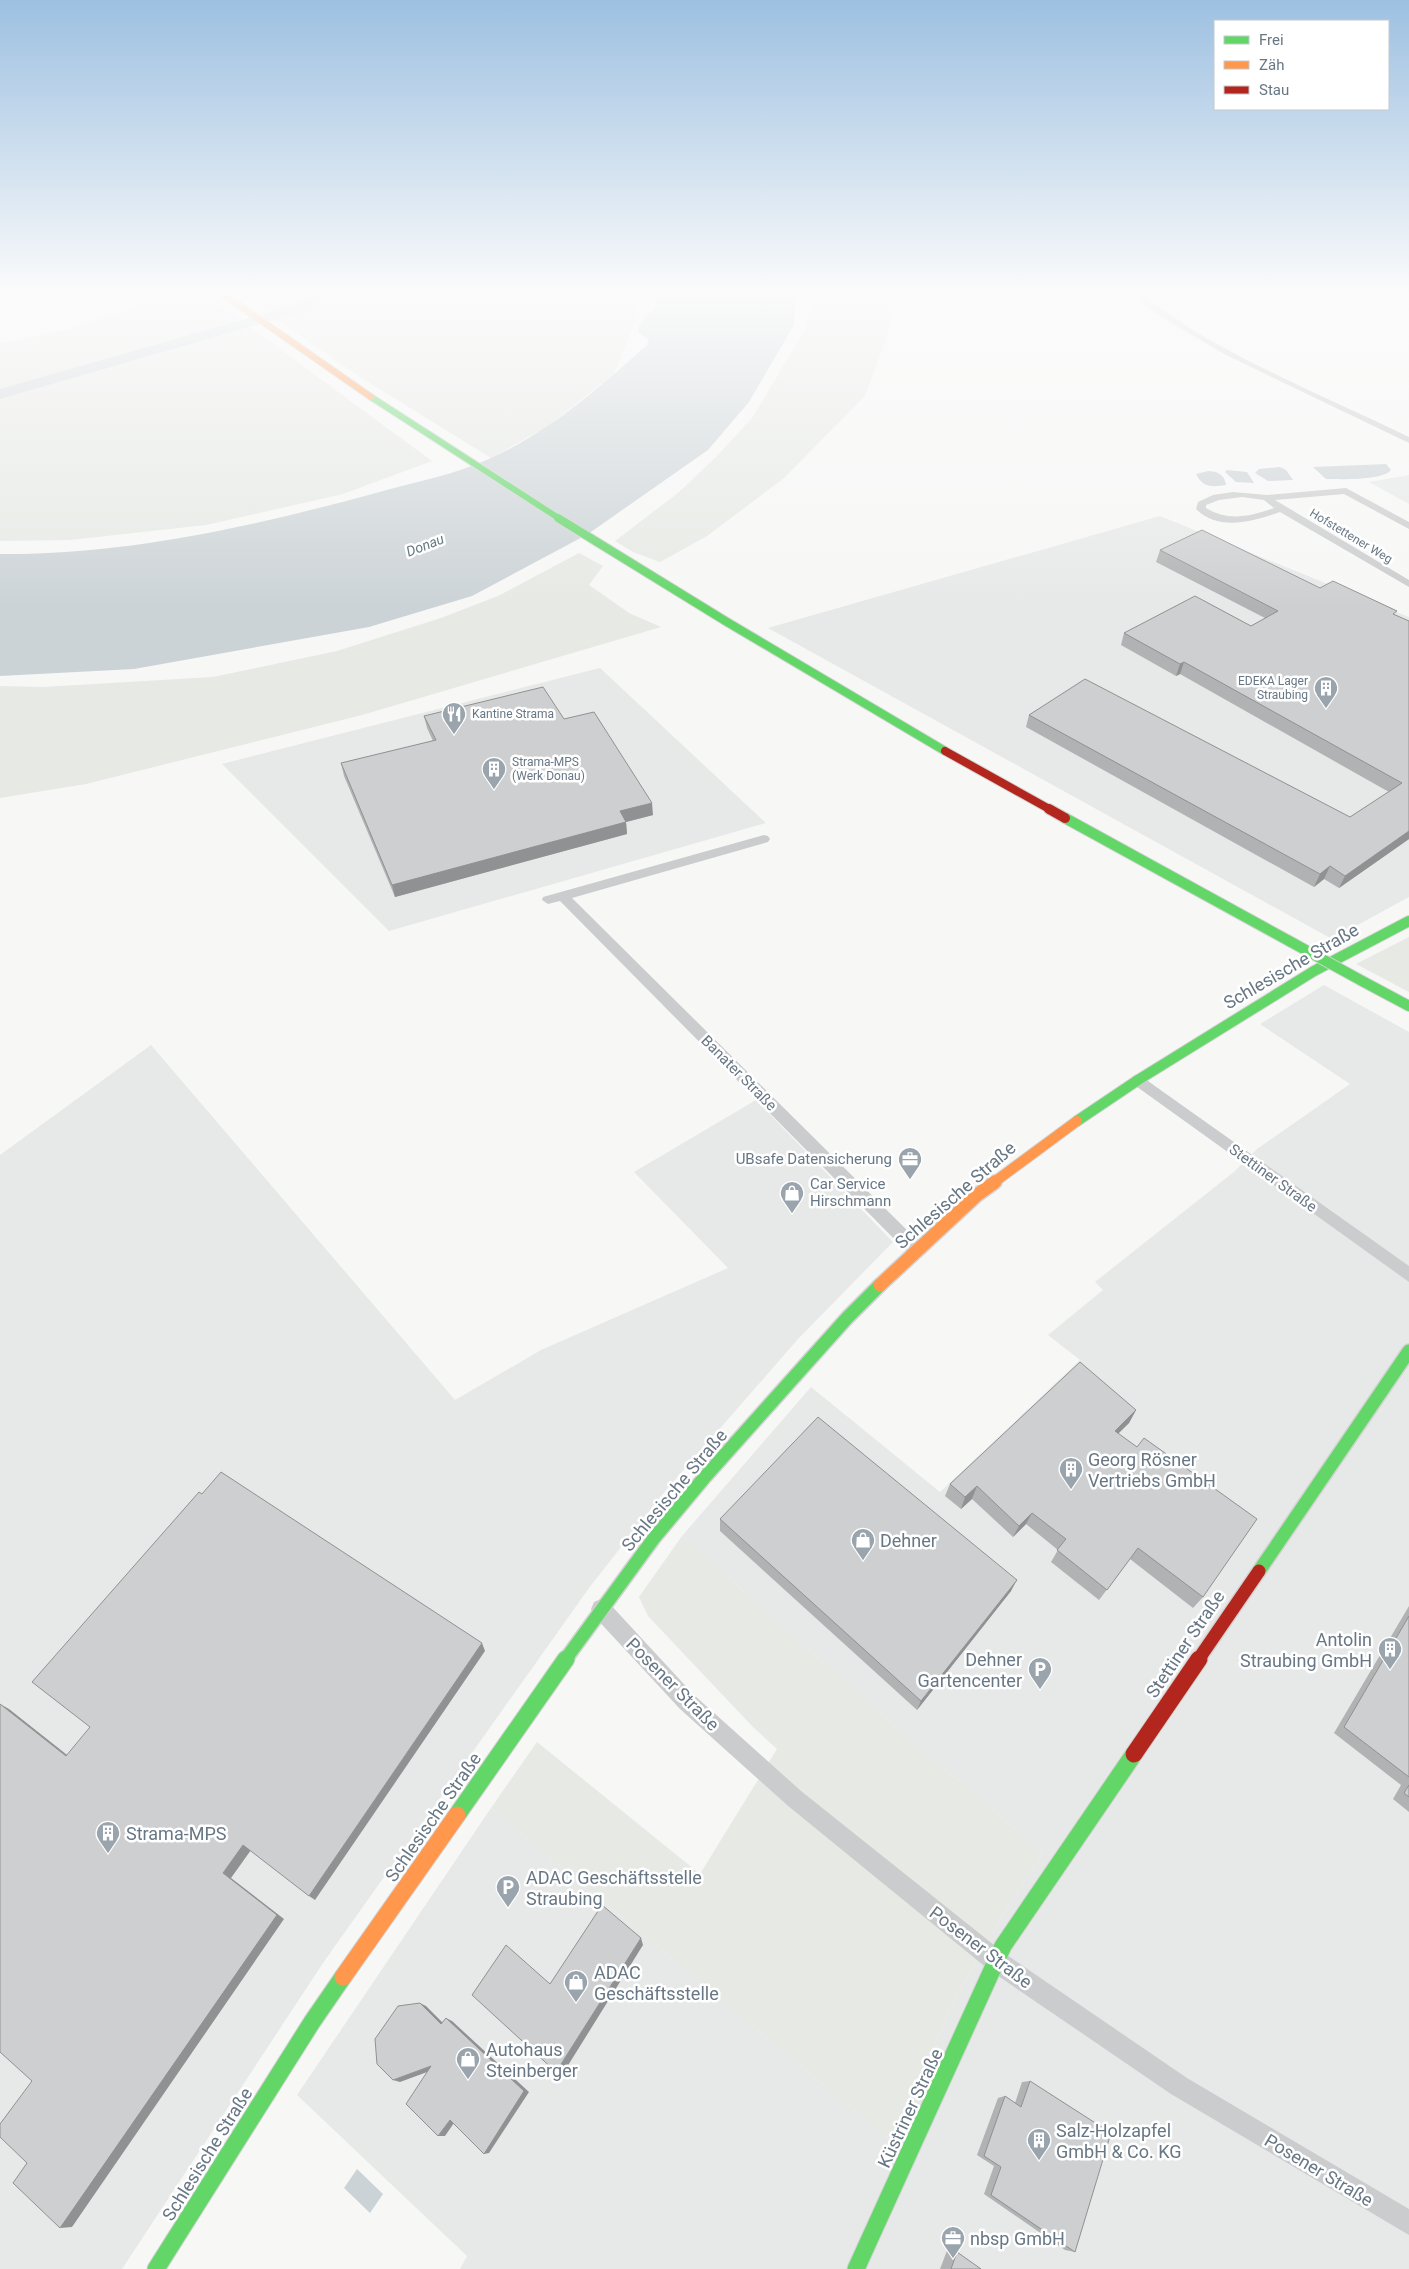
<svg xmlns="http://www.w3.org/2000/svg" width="1409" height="2269" viewBox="0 0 1409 2269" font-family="Roboto,sans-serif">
	<rect width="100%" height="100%" fill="#f7f7f6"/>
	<path fill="#e7e8e8" d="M1409 475V504L1369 482Z
		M1160 516 1409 617V897L1332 939 768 628Z
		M600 668 766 823 389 931 222 764Z
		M1324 985 1409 1032V2269H460L467 2256 297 2095 491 1808 890 2140 955 1999 1009 1904 1043 1853 896 1727 682 1536 811 1387 940 1492 1080 1360 1048 1335 1103 1290 1095 1282 1235 1171 1257 1149 1350 1084 1260 1024Z
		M151 1045 455 1400 541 1350 728 1268 634 1172 756 1100 893 1242 798 1339 661 1496 589 1588 323 1963 122 2269H0V1155Z"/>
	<path fill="#e6e9e4" d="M234 290H640L635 322 614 374 548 426 491 458 360 377Z
		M816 290H887L890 328 865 396 784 478 707 536 660 562 633 552 615 541 678 493 716 457 752 418 804 331Z
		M176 293H204L432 461 343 494 206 525 70 540 0 541V344L69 329Z
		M579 553 603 566 589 585 629 613 661 627 362 715 86 784 0 798V686L43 687 213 677 337 651 441 618 498 596Z
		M1409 937V992L1356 964Z
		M682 1536 896 1727 1043 1853 1009 1904 955 1999 890 2140 491 1808 537 1742 700 1874 777 1749 753 1727 648 1616 639 1597Z"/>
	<path fill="#ccd3d6" d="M655 290H796L794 325 749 402 708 450 588 534 472 596 369 627 134 669 0 676V554C127 555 254 526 376 493 414 482 455 475 491 458 550 431 599 388 647 345L649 340 638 332C639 320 646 316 655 309Z
		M1386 464 1391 470C1382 481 1340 479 1326 479L1313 467Z
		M1280 467 1286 470 1293 480 1268 481 1255 473 1259 469Z
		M1227 470 1247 472 1254 483 1236 482 1225 472Z
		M1208 471C1217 471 1225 475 1226 485 1212 487 1203 488 1196 474Z
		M357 2169 383 2194 370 2213 344 2188Z"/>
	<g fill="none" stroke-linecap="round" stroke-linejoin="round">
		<path fill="#ccd3d6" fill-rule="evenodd" d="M329 290H349L298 313 0 399V389L288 307Z"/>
		<g stroke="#d3d3d4" stroke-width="8">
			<path id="fast-far4" d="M371 397 560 519"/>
		</g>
		<g stroke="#d3d3d4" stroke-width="10">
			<path id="fast-far3" d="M558 518 727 622 945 751"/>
		</g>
		<g stroke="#d3d3d4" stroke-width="12">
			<path id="fast-far2" d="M1065 818 1291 942
				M1364 982 1409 1006
				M1077 1121 1138 1080 1314 971 1409 921"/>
		</g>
		<g stroke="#d3d3d4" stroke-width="16">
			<path id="fast-far1" d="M1259 1571 1409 1351
				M565 1660 654 1538 704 1478 847 1318 880 1285"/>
		</g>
		<g stroke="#d3d3d4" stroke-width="19">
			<path id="fast" d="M457 1815 566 1659
				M156 2269 312 2022 343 1977
				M856 2269 1003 1946 1134 1754"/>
		</g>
		<g stroke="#d3d3d4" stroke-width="8">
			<path id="slow-far3" d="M217 290 371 397"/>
		</g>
		<g stroke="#d3d3d4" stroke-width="12">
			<path id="slow-far2" d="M993 1183 1077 1121"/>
		</g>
		<g stroke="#d3d3d4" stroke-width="16">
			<path id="slow-far1" d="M880 1285 977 1195 995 1182"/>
		</g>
		<g stroke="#d3d3d4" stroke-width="19">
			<path id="slow" d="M343 1977 457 1815"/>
		</g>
		<g stroke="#d3d3d4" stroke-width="10">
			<path id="jam-far3" d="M945 751 1051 810"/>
		</g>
		<g stroke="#d3d3d4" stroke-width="12">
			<path id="jam-far2" d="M1049 809 1065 818"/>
		</g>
		<g stroke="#d3d3d4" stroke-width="16">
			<path id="jam-far1" d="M1198 1660 1259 1571"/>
		</g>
		<g stroke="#d3d3d4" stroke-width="19">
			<path id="jam" d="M1134 1754 1199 1659"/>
		</g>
		<path fill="#cbcccd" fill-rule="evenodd" d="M1125 290C1140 290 1180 322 1196 332 1264 372 1338 403 1409 437V443L1226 355 1158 315Z
			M1346 488 1409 522V529L1344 494 1275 500 1409 580V587L1280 512C1254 521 1219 532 1196 509L1198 502 1213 495 1233 492 1267 495ZM1242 497 1264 500 1274 508C1250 516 1229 522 1206 508V505L1219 500Z
			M764 835 768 836 770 839 768 842 572 898 922 1245 924 1250 922 1255 916 1257 910 1255 560 901 548 904 542 900 543 897Z
			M1138 1074 1409 1266V1282L1133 1084 1131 1080 1133 1076Z
			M601 1599 608 1602 694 1695 801 1791 1004 1953 1187 2078 1409 2209V2235L1171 2094 988 1969 787 1805 680 1709 594 1616 591 1609 594 1602Z"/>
		<use href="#fast-far4" stroke="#63d668" stroke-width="6"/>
		<use href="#fast-far3" stroke="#63d668" stroke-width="8"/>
		<use href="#fast-far2" stroke="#63d668" stroke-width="10"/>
		<use href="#fast-far1" stroke="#63d668" stroke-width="13"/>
		<use href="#fast" stroke="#63d668" stroke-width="17"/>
		<use href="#slow-far3" stroke="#ff974d" stroke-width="6"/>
		<use href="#slow-far2" stroke="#ff974d" stroke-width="10"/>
		<use href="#slow-far1" stroke="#ff974d" stroke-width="13"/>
		<use href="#slow" stroke="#ff974d" stroke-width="17"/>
		<use href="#jam-far3" stroke="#b3261e" stroke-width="8"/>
		<use href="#jam-far2" stroke="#b3261e" stroke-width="10"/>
		<use href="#jam-far1" stroke="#b3261e" stroke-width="13"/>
		<use href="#jam" stroke="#b3261e" stroke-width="17"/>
		<g stroke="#d4d5d5" stroke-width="12" stroke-linecap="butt">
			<path id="fast-bridge" d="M1291 942 1364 982"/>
		</g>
		<use href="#fast-bridge" stroke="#63d668" stroke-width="10"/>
	</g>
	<path fill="#b1b2b3" d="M1160 550 1320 588 1395 615 1409 839 1339 888 1324 879 1314 887 1026 727 1029 715 1350 817 1389 792 1180 674 1176 676 1121 645 1124 633 1251 626 1265 618 1156 562Z
		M424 716 564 719 653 815 626 822 627 834 395 897 344 776 341 763 433 741 427 728Z
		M1136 1410 1129 1423 1118 1433 1203 1597 1193 1608 1130 1559 1099 1600 1051 1562 1058 1550 1026 1524 1013 1537 972 1499 961 1509 945 1496 950 1484Z
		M720 1519 1011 1591 917 1710 720 1531Z
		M1409 1606V1812L1393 1799 1401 1785 1334 1733Z
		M1030 2081 1075 2252 1065 2250 984 2194 994 2166 977 2155 998 2098 1005 2096 1015 2103 1022 2082Z
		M948 2248 957 2252 981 2269H940Z"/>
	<path fill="#909192" d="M1184 662 1180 674 1176 676 1180 664Z
		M652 803 653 815 626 822 627 834 395 897 392 885 620 811Z
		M1409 831V839L1339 888 1345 876Z
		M1330 866 1324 879 1314 887 1320 874Z
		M1136 1410 1129 1423 1108 1444 1115 1431Z
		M977 1486 972 1499 961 1509 965 1497Z
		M1032 1513 1026 1524 1013 1537 1019 1526Z
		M1017 1580 1011 1591 917 1710 921 1701Z
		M482 1643 485 1651 315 1900 309 1896Z
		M0 1704 9 1709 76 1762 66 1756Z
		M243 1845 251 1850 231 1878 284 1919 72 2227 60 2228 223 1873Z
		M641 1938 643 1945 562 2075 556 2072Z
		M420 2003 426 2006 447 2027 441 2024Z
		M446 2018 452 2021 529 2092 489 2153 484 2154Z
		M431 2066 438 2068 400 2082 393 2080Z
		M450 2120H456L445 2136H438Z"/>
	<path fill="#cecfd0" stroke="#909192" d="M1202 530 1320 588 1333 581 1397 611 1393 614 1409 621V831L1345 876 1330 866 1320 874 1029 715 1085 679 1350 817 1402 783 1184 662 1180 664 1124 633 1195 596 1251 626 1278 611 1160 550Z
		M543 687 564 719 594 712 652 803 620 811 626 822 392 885 341 763 436 740 424 716Z
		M1080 1362 1136 1410 1115 1431 1137 1447 1144 1438 1257 1519 1203 1597 1138 1548 1107 1590 1057 1550 1066 1539 1032 1513 1019 1526 977 1486 965 1497 950 1484Z
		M818 1417 1017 1580 921 1701 720 1519Z
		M221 1472 482 1643 309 1896 243 1845 223 1873 277 1915 60 2228 13 2183 27 2163 0 2137V2124L32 2081 0 2052V1704L66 1756 90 1727 32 1682 199 1492 202 1494Z
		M1409 1616V1777L1344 1727Z
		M1409 1785V1797L1404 1793Z
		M602 1905 641 1938 556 2072 472 1995 506 1945 550 1984Z
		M420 2003 441 2024 446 2018 524 2091 484 2154 450 2120 438 2136 406 2104 431 2066 393 2080 377 2064 375 2039 398 2006Z
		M1030 2081 1111 2133 1075 2252 991 2195 1001 2167 984 2156 1005 2096 1021 2107Z
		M957 2252 981 2269H951Z"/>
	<linearGradient id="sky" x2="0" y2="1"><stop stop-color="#9dc0e1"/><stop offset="0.48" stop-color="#fbfbfb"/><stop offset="1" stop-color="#fbfbfb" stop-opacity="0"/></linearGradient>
	<rect width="1409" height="608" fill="url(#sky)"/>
	<defs>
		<g id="building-pin" transform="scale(1.25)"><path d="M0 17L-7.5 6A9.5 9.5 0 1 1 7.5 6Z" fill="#9aa4ad" stroke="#fff"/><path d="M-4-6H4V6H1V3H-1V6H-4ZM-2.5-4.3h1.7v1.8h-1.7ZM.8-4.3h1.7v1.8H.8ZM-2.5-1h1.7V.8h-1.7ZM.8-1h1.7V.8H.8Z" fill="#fff"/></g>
		<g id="restaurant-pin" transform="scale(1.25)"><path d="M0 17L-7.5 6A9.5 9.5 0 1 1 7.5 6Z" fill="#9aa4ad" stroke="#fff"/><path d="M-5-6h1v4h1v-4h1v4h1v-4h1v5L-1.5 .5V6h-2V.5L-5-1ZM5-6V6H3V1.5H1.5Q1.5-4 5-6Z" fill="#fff"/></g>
		<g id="office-pin" transform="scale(1.25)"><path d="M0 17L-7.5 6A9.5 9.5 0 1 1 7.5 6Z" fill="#9aa4ad" stroke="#fff"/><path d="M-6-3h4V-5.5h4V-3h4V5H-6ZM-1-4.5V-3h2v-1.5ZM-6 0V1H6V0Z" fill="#fff"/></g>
		<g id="shop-pin" transform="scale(1.25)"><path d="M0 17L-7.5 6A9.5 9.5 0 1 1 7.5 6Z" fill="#9aa4ad" stroke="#fff"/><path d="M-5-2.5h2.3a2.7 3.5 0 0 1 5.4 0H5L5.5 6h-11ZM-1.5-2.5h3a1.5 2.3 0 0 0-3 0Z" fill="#fff"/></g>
		<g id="parking-pin" transform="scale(1.25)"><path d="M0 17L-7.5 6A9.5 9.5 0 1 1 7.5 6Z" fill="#9aa4ad" stroke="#fff"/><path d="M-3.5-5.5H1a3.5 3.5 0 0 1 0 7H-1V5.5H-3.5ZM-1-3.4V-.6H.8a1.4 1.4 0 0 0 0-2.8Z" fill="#fff"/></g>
	</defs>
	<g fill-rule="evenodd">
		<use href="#building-pin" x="1326" y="688"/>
		<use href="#restaurant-pin" x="454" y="714"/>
		<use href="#building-pin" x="494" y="769"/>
		<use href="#office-pin" x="910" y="1159"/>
		<use href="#shop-pin" x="792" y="1193"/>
		<use href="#building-pin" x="1071" y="1469"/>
		<use href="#shop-pin" x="863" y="1540"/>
		<use href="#building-pin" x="1390" y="1649"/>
		<use href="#parking-pin" x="1040" y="1669"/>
		<use href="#building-pin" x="108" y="1833"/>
		<use href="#parking-pin" x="508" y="1887"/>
		<use href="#shop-pin" x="576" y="1982"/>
		<use href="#shop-pin" x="468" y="2059"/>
		<use href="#building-pin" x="1039" y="2140"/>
		<use href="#office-pin" x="953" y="2238"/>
	</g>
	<g text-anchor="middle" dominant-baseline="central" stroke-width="5" stroke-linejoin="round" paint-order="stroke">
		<g font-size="12" fill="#687785" stroke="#fff">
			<text transform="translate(1351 536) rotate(31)">Hofstettener Weg</text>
		</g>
		<g font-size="12" fill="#687785" stroke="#fff" text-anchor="start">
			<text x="1308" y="681" text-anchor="end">EDEKA Lager<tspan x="1308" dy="14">Straubing</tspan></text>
			<text x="472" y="714">Kantine Strama</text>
			<text x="512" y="762">Strama-MPS<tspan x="512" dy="14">(Werk Donau)</tspan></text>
		</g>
		<g font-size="14" font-style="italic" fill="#637880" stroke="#fff">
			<text transform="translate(425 545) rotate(-21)">Donau</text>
		</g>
		<g font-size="15" fill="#687785" stroke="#fff">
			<text transform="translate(739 1073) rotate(45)">Banater Straße</text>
			<text transform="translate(1273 1178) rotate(36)">Stettiner Straße</text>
		</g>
		<g font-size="15" fill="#687785" stroke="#fff" text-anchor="end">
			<text x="892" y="1159">UBsafe Datensicherung</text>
			<text x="810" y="1184" text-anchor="start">Car Service<tspan x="810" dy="17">Hirschmann</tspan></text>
		</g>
		<g font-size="18" fill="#687785" stroke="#fff">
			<text transform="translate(1291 966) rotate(-30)">Schlesische Straße</text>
			<text transform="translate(955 1195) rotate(-41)">Schlesische Straße</text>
			<text transform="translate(674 1490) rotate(-50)">Schlesische Straße</text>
			<text transform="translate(1185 1644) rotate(-56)">Stettiner Straße</text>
			<text transform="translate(673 1684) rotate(45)">Posener Straße</text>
			<text transform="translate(433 1817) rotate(-55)">Schlesische Straße</text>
			<text transform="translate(981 1947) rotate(37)">Posener Straße</text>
			<text transform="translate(910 2108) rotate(-65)">Küstriner Straße</text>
			<text transform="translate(207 2154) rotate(-58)">Schlesische Straße</text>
			<text transform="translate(1319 2170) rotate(31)">Posener Straße</text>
		</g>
		<g font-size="18" fill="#687785" stroke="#fff" text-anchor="start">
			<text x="1088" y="1459">Georg Rösner<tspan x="1088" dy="21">Vertriebs GmbH</tspan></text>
			<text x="880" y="1540">Dehner</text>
			<text x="1372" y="1639" text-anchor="end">Antolin<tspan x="1372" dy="21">Straubing GmbH</tspan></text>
			<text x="1022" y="1659" text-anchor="end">Dehner<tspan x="1022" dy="21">Gartencenter</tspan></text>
			<text x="126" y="1833">Strama-MPS</text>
			<text x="526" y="1877">ADAC Geschäftsstelle<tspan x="526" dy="21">Straubing</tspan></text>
			<text x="594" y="1972">ADAC<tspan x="594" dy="21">Geschäftsstelle</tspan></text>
			<text x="486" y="2049">Autohaus<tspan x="486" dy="21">Steinberger</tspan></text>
			<text x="1056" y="2130">Salz-Holzapfel<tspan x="1056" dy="21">GmbH &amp; Co. KG</tspan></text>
			<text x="970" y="2238">nbsp GmbH</text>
		</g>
	</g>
	<rect x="1214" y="20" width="175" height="90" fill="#ffffff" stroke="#c3c9ce"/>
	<rect x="1224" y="36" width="25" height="8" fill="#63d668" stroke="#c3c9ce"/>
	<text x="1259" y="45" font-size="15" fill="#687785">Frei</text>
	<rect x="1224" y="61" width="25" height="8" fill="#ff974d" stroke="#c3c9ce"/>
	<text x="1259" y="70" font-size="15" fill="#687785">Zäh</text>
	<rect x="1224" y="86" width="25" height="8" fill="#b3261e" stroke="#c3c9ce"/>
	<text x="1259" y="95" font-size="15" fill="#687785">Stau</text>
</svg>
